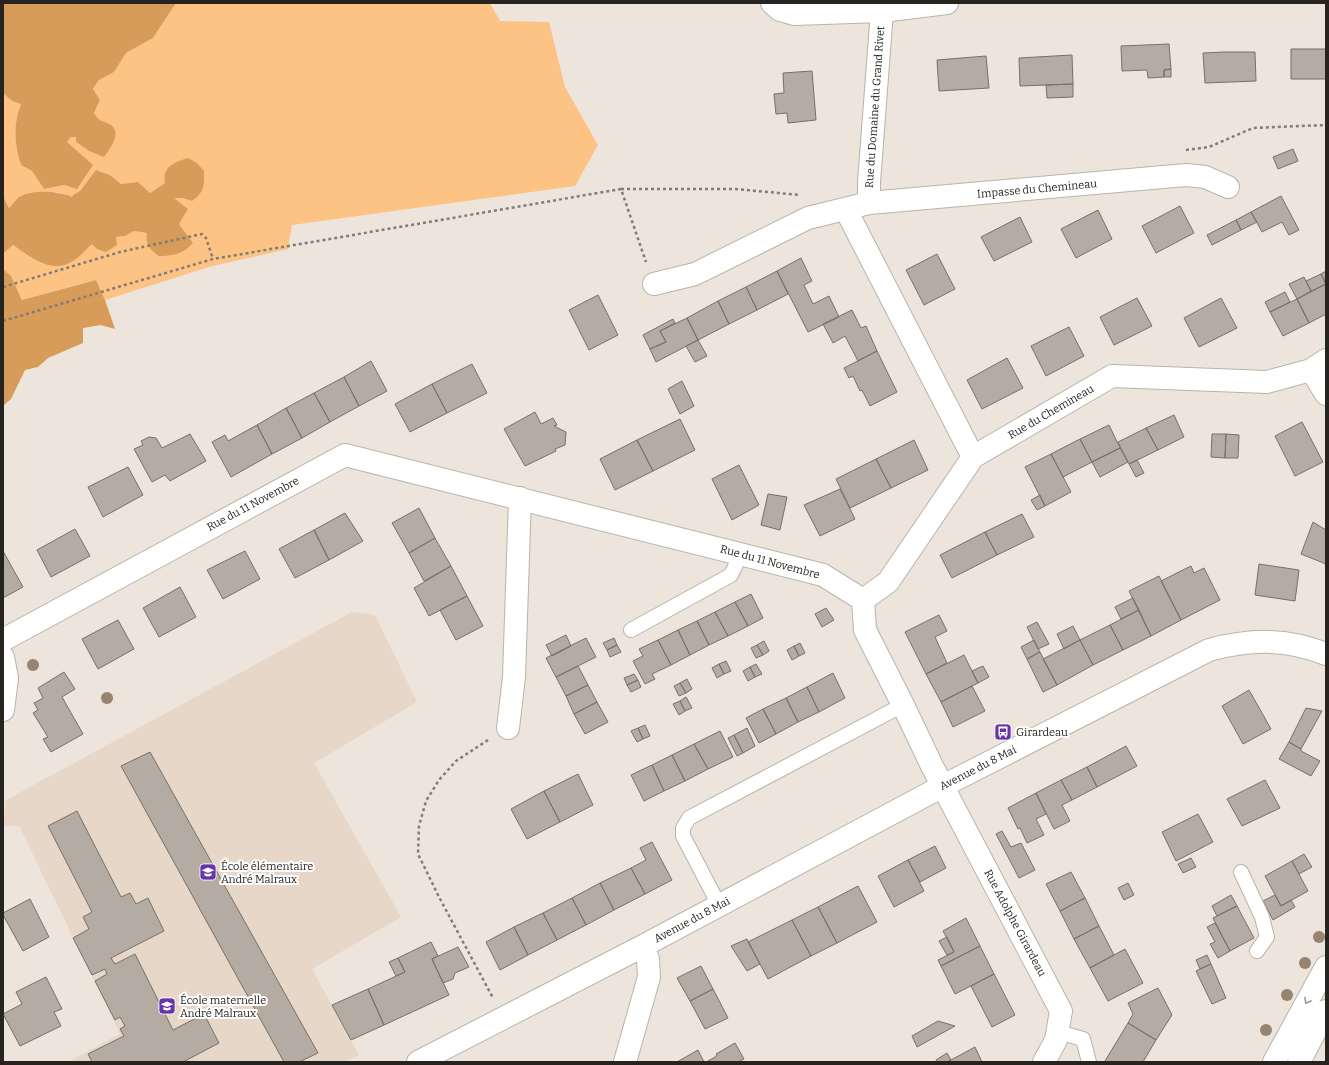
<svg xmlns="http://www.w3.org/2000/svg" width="1329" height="1065" viewBox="0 0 1329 1065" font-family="Bitter,serif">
	<rect width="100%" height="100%" fill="#ede4db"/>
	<path fill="#e6d7c9" d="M352 612 375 615 417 702 314 763 401 917 312 969 359 1055 346 1062H68L120 1034 19 826H3L6 800Z"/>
	<path fill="#fcc384" d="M176 3H490L500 21 549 22 565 87 598 145 575 186 292 225 288 249 209 267 105 300 96 280 22 300 11 276 3 269V254L13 245 42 264 92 244 116 237 125 236 134 231 147 233 193 243 179 224 188 209 173 198H182L192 201 165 183 150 193 138 182 121 184 110 175 97 170 80 191 73 195 72 197 57 192 18 199 9 208 4 198 3 188V93L12 101 21 103C13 123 14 145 21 165L32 171 44 189 64 185 68 187 67 142 71 137H76V142L89 151 104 156 100 121 94 113 100 100 93 90 99 80 114 72 126 53 153 38Z"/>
	<path fill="#d79c5a" d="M3 3H176L153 38 126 53 114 72 99 80 93 89 100 100 94 113C101 123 99 119 109 124 123 131 111 148 104 157L89 151 76 142V137H71L67 142 93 165 77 189 64 185 44 189 32 171 21 165C14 145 13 123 21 104L12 101 3 93Z
		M188 158 197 163 204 171C204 187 205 191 192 201L182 198H174L188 209 179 224 193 243C183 254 173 256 159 256 150 250 145 244 147 233L134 231 125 236 116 237 117 245 106 252 97 249 92 244C86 249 80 257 73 261 51 275 31 257 13 245L3 254V188L4 198 9 208C12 205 15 201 18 198 31 189 58 191 72 197L73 195 80 191 96 170 110 175 121 184 138 182 150 193 165 183C162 167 174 162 188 158Z
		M3 269 11 276 22 300 96 280 105 300 115 329 101 325 83 328V343L48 358 38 367 25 370 11 399 3 406Z"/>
	<path fill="#b4aba3" stroke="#786f67" d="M1169 44 1171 69 1164 70V77L1148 78 1147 70 1122 71 1121 46Z
		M1291 49H1326V79H1291Z
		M1224 52H1255L1256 81 1205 83 1203 53Z
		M1072 55 1073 84 1020 86 1019 58Z
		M986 56 989 88 939 91 937 60Z
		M1171 69V77H1164V70Z
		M812 71 816 120 788 123 787 113 776 114 774 94 784 93 783 73Z
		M1073 84V97L1047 98 1046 85Z
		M1293 149 1298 161 1278 169 1273 157Z
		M1281 196 1299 230 1289 235 1282 222 1262 232 1251 212Z
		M1180 206 1194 233 1156 253 1142 226Z
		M1098 210 1112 239 1076 258 1061 229Z
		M1251 212 1257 222 1241 230 1236 220Z
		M1020 217 1032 242 994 261 981 237Z
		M1236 220 1241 230 1212 245 1207 235Z
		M937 254 955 289 924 305 906 270Z
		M801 258 812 281 804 285 813 304 829 296 839 317 808 332 777 271Z
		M777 271 788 294 757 310 746 287Z
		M1326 271V284L1321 274Z
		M1321 274 1326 284 1311 291 1306 281Z
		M1304 277 1311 291 1297 299 1289 284Z
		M1326 284V314L1309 323 1297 299Z
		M746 287 757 310 729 324 718 301Z
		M1285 292 1290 302 1270 312 1265 302Z
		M598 295 618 335 589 350 569 310Z
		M1137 298 1152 326 1114 345 1100 317Z
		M1221 298 1237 328 1199 347 1184 318Z
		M1297 299 1309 323 1283 336 1270 312Z
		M718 301 729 324 698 340 687 318Z
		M852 310 861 328 866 326 877 351 858 361 845 336 833 343 823 324Z
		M687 318 698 340 656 362 650 349 666 342 660 331Z
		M673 319 675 323 660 331 666 342 650 349 643 335Z
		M1069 327 1084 356 1046 376 1031 346Z
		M698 340 707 356 695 362 686 346Z
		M877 351 897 392 870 406 862 390 860 391 853 376 849 378 844 368Z
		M1007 358 1023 388 982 409 967 380Z
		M371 361 387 391 359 406 344 377Z
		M472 364 487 393 447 413 432 384Z
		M344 377 359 406 330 422 314 393Z
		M682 381 694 406 680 414 668 389Z
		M432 384 447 413 410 432 395 404Z
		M314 393 330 422 302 438 286 408Z
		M286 408 302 438 272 454 257 425Z
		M535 412 541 424 553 418 557 425 554 426 566 432 565 445 555 449 556 451 525 466 504 429Z
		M1174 415 1184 437 1158 450 1146 428Z
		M680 419 695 450 653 471 637 440Z
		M1302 422 1323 462 1295 476 1275 436Z
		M257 425 272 454 231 477 212 442 225 435 228 441Z
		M1109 425 1120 448 1092 462 1080 439Z
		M1146 428 1158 450 1129 464 1118 442Z
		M190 434 206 461 170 481 165 475 152 482 134 449 143 445 141 441 149 437 156 438 162 448Z
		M1212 434H1226L1225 458 1211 457Z
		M1226 434 1239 435 1238 458H1225Z
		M1080 439 1092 462 1063 477 1051 454Z
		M637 440 653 471 615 490 600 459Z
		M914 440 928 470 891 488 876 459Z
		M1120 448 1128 462 1100 477 1092 462Z
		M1051 454 1071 492 1045 506 1025 467Z
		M876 459 891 488 850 508 836 479Z
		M1137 460 1144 473 1136 477 1129 464Z
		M739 465 759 505 732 520 712 479Z
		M128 467 143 495 103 517 88 487Z
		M840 489 855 519 820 536 804 505Z
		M768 494 787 497 780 530 761 525Z
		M1040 495 1045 506 1037 510 1031 500Z
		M419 508 435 538 409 553 392 523Z
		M345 513 363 541 329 560 314 530Z
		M1022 514 1034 537 997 555 985 532Z
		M1313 522 1326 530V564L1301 554Z
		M75 529 90 556 51 577 37 550Z
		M314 530 329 560 295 578 279 549Z
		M985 532 997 555 952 578 940 555Z
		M435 538 451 566 424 581 409 553Z
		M3 551 23 587 3 598Z
		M245 551 260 579 223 599 207 570Z
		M1259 564 1299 570 1295 601 1255 595Z
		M451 566 467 596 429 616 414 588Z
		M1191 566 1194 573 1204 568 1220 600 1181 620 1161 581Z
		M1159 576 1181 620 1151 636 1129 591Z
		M180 587 196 617 159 637 143 608Z
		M751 594 763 618 748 626 735 602Z
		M467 596 483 626 456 640 440 610Z
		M1133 598 1139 610 1121 619 1115 607Z
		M735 602 748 626 728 636 715 612Z
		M826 608 834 620 822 627 815 614Z
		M1139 610 1151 636 1123 650 1110 625Z
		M715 612 728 636 709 645 697 621Z
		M939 615 947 631 935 637 947 663 926 674 905 632Z
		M118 620 134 649 98 669 82 639Z
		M697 621 709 645 690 655 678 630Z
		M1037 622 1049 644 1038 649 1027 627Z
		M1110 625 1123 650 1093 665 1080 640Z
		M1073 626 1080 640 1064 649 1057 634Z
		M678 630 690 655 671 665 658 640Z
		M566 635 571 646 552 656 546 645Z
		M586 638 596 657 556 677 546 658Z
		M614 638 617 645 607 650 603 643Z
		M658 640 671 665 652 674 655 679 645 684 633 661 643 656 639 649Z
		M1034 640 1040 652 1027 659 1021 647Z
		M1080 640 1093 665 1057 685 1043 659Z
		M764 641 769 651 763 655 757 645Z
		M800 643 805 653 799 656 794 646Z
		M617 645 621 652 610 657 607 650Z
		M757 645 763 655 756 658 751 648Z
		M794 646 799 656 792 660 787 650Z
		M1040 652 1057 685 1043 692 1027 659Z
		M964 655 978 683 941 702 926 674Z
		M726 661 731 671 724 674 719 664Z
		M719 664 724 674 717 678 712 668Z
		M756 664 762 674 755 677 750 667Z
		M578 666 588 685 566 696 556 677Z
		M983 666 989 677 978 683 972 671Z
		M750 667 755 677 748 681 743 671Z
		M64 672 75 689 62 697 83 734 51 752 43 739 48 737 33 713 38 710 34 703 43 698 38 688Z
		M833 673 845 698 819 712 807 687Z
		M634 674 638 680 627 685 624 678Z
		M687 679 692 689 686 693 680 683Z
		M638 680 641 687 631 692 627 685Z
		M680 683 686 693 679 696 674 686Z
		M588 685 597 702 574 714 566 696Z
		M972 686 985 711 953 727 941 702Z
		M807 687 819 712 798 722 786 698Z
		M1249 690 1271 729 1243 744 1222 706Z
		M686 697 692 708 685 711 680 701Z
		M786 698 798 722 776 734 763 709Z
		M680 701 685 711 679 715 673 704Z
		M597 702 608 722 585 734 574 714Z
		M1306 708 1322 711 1301 749 1289 742Z
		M763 709 776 734 759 743 746 718Z
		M645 725 650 736 643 739 638 728Z
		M1006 727 1009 732 998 737 996 732Z
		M638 728 643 739 637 742 631 731Z
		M747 728 755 746 743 753 734 735Z
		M720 731 733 757 708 769 694 744Z
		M734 735 743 753 737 756 728 738Z
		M1289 742 1301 749V751L1320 761 1311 776 1279 759Z
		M694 744 708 769 685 781 672 755Z
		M1126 746 1137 766 1097 787 1087 767Z
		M150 752 318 1053 299 1062H284L121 766Z
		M672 755 685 781 664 791 652 765Z
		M652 765 664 791 644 801 631 775Z
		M1087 767 1097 787 1072 800 1061 780Z
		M578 774 593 805 560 822 544 791Z
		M1061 780 1072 800 1062 805 1070 821 1054 829 1036 793Z
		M1265 780 1280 808 1242 826 1227 799Z
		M544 791 560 822 527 839 511 809Z
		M1036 793 1046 814 1036 819 1044 835 1027 843 1020 828 1018 829 1008 808Z
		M77 811 121 897 130 893 136 904 148 898 164 931 111 958 115 964 135 954 173 1030 204 1014 219 1043 183 1062H92L88 1054 124 1036 120 1029 125 1026 120 1017 115 1020 95 981 107 974 105 969 92 975 73 938 89 929 83 917 92 912 48 826Z
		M1198 814 1213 842 1176 861 1162 832Z
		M1002 831 1011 847 1021 843 1035 870 1019 878 996 834Z
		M652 842 672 880 645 894 631 868 646 860 640 848Z
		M935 846 946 868 920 882 908 860Z
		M1304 854 1312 867 1299 874 1292 861Z
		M1191 858 1196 867 1183 873 1178 864Z
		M908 860 924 891 894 907 878 876Z
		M1292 861 1308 891 1281 906 1265 876Z
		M631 868 645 894 614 910 600 883Z
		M1071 872 1085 898 1060 911 1046 884Z
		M600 883 614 910 586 925 572 898Z
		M1128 883 1134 895 1124 900 1118 888Z
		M858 886 877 922 837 943 818 907Z
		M1231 895 1237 906 1217 916 1212 906Z
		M1275 895 1281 906 1291 900 1295 907 1273 920 1263 901Z
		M572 898 586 925 557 940 543 913Z
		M1085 898 1099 926 1074 939 1060 911Z
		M30 899 49 937 23 951 3 915V913Z
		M1237 906 1254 938 1230 951 1213 918Z
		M818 907 837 943 811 956 792 920Z
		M543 913 557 940 528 955 514 927Z
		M966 918 980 946 941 966 938 960 954 952 943 931Z
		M792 920 811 956 768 979 748 942Z
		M1215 923 1230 951 1218 958 1210 944 1215 942 1207 927Z
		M1099 926 1114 955 1090 968 1074 939Z
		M514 927 528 955 500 970 486 942Z
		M947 937 954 952 947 955 939 941Z
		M747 939 760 964 747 971 731 946Z
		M431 942 438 956 432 959 449 995 384 1025 368 989 405 972 398 958Z
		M980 946 994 974 955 994 941 966Z
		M458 947 469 967 455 973 453 979 443 983 432 959Z
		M1125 949 1143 983 1108 1001 1090 968Z
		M1207 955 1211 964 1200 969 1196 960Z
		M398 958 405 972 396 976 389 962Z
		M1211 964 1226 998 1212 1004 1196 971Z
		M701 966 713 989 690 1001 677 978Z
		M994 974 1015 1015 992 1027 971 986Z
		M46 977 62 1009 54 1012 61 1026 20 1046 3 1014 22 1004 16 992Z
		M1158 988 1172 1015 1156 1040 1128 1023 1133 1014 1128 1003Z
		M368 989 384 1025 351 1040 332 1005Z
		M713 989 728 1018 705 1029 690 1001Z
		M938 1021 955 1026 917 1047 912 1036Z
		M1128 1023 1156 1040 1143 1062H1106L1105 1061Z
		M735 1043 744 1059 738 1062H706L717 1056 716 1054Z
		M975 1047 982 1062H947L951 1060Z
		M698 1050 704 1062H677Z
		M947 1053 951 1060 947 1062H937L936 1060Z"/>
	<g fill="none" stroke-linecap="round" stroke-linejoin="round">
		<g stroke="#bbb3aa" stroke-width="16">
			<path id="lane" d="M631 630 731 575 741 554
				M1241 872 1262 917 1267 937 1257 951
				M719 905 683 836V828L689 818 903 705
				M1058 1032 1083 1039 1089 1062"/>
		</g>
		<g stroke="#bbb3aa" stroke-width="24">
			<path id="street" d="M772 3 780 10 794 14 882 11 947 3
				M869 203V182L882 11
				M846 210 973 457
				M654 284 695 274 808 218 869 203 1186 175 1205 177 1228 187
				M1311 370 1326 394
				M863 600 888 582 973 457 1112 376 1267 382 1311 370 1326 360
				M3 640 345 455 823 575 863 600 865 630 903 705 932 766 1061 1011 1056 1040 1044 1062
				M3 657 7 678 3 710
				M508 728 514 677 520 498
				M418 1062 643 946 943 786 1209 650C1250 639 1286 638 1326 654
				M625 1062 649 977 648 959 643 946"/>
		</g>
		<g stroke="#bbb3aa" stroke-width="24">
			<path id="secondary" d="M1274 1062 1326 967
				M1299 1062 1326 1011"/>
		</g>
		<path stroke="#817c75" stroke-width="2.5" stroke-dasharray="3 3" stroke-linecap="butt" d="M1186 150 1209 147 1253 128 1326 125
			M621 189H735L800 195
			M3 287 120 252 202 234 206 238 213 259
			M3 321 213 259 621 189 646 262
			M488 740 456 761 439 780 426 801 419 826 418 854 439 897 493 998"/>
		<use href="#lane" stroke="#fff" stroke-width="14"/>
		<use href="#street" stroke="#fff" stroke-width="22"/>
		<use href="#secondary" stroke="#fff" stroke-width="22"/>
	</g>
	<g fill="#968470">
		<circle cx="33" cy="665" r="6"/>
		<circle cx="107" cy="698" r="6"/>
		<circle cx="1319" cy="937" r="6"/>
		<circle cx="1305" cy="963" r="6"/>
		<circle cx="1287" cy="995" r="6"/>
		<circle cx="1266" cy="1030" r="6"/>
	</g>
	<defs><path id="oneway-chevron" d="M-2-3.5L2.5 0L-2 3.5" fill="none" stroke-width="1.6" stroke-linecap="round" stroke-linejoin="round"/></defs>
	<use stroke="#9e9c9b" href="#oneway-chevron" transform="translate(1307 1001) rotate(119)"/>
	<defs>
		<g id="bus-square" transform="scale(0.9)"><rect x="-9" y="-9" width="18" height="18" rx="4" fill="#6733aa" stroke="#fff"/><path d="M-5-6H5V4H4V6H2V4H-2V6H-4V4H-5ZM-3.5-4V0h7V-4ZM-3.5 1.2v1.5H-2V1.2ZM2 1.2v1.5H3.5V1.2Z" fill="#fff"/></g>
		<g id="school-square" transform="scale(0.9)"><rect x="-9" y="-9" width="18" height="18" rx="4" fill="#6733aa" stroke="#fff"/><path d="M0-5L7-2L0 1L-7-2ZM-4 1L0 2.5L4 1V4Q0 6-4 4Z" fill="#fff"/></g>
	</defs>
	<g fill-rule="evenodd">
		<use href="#bus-square" x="1003" y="732"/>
		<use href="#school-square" x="208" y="872"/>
		<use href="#school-square" x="167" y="1006"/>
	</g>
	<g text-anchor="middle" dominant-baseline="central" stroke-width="4" stroke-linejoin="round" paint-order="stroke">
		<g font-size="11" fill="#272420" stroke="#fff">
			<text transform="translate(875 107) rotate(-86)">Rue du Domaine du Grand Rivet</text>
			<text transform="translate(1037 189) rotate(-5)">Impasse du Chemineau</text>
			<text transform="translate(1051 412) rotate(-30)">Rue du Chemineau</text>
			<text transform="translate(253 504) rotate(-28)">Rue du 11 Novembre</text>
			<text transform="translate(770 562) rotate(15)">Rue du 11 Novembre</text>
			<text transform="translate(978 768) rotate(-27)">Avenue du 8 Mai</text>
			<text transform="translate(692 920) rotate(-28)">Avenue du 8 Mai</text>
			<text transform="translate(1015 923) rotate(62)">Rue Adolphe Girardeau</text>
		</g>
		<g font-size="11" fill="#272420" stroke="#fff" text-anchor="start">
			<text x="1016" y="732">Girardeau</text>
			<text x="221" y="866">École élémentaire<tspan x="221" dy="13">André Malraux</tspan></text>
			<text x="180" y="1000">École maternelle<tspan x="180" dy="13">André Malraux</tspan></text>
		</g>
	</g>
	<rect width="1329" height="1065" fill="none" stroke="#272420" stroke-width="8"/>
</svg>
